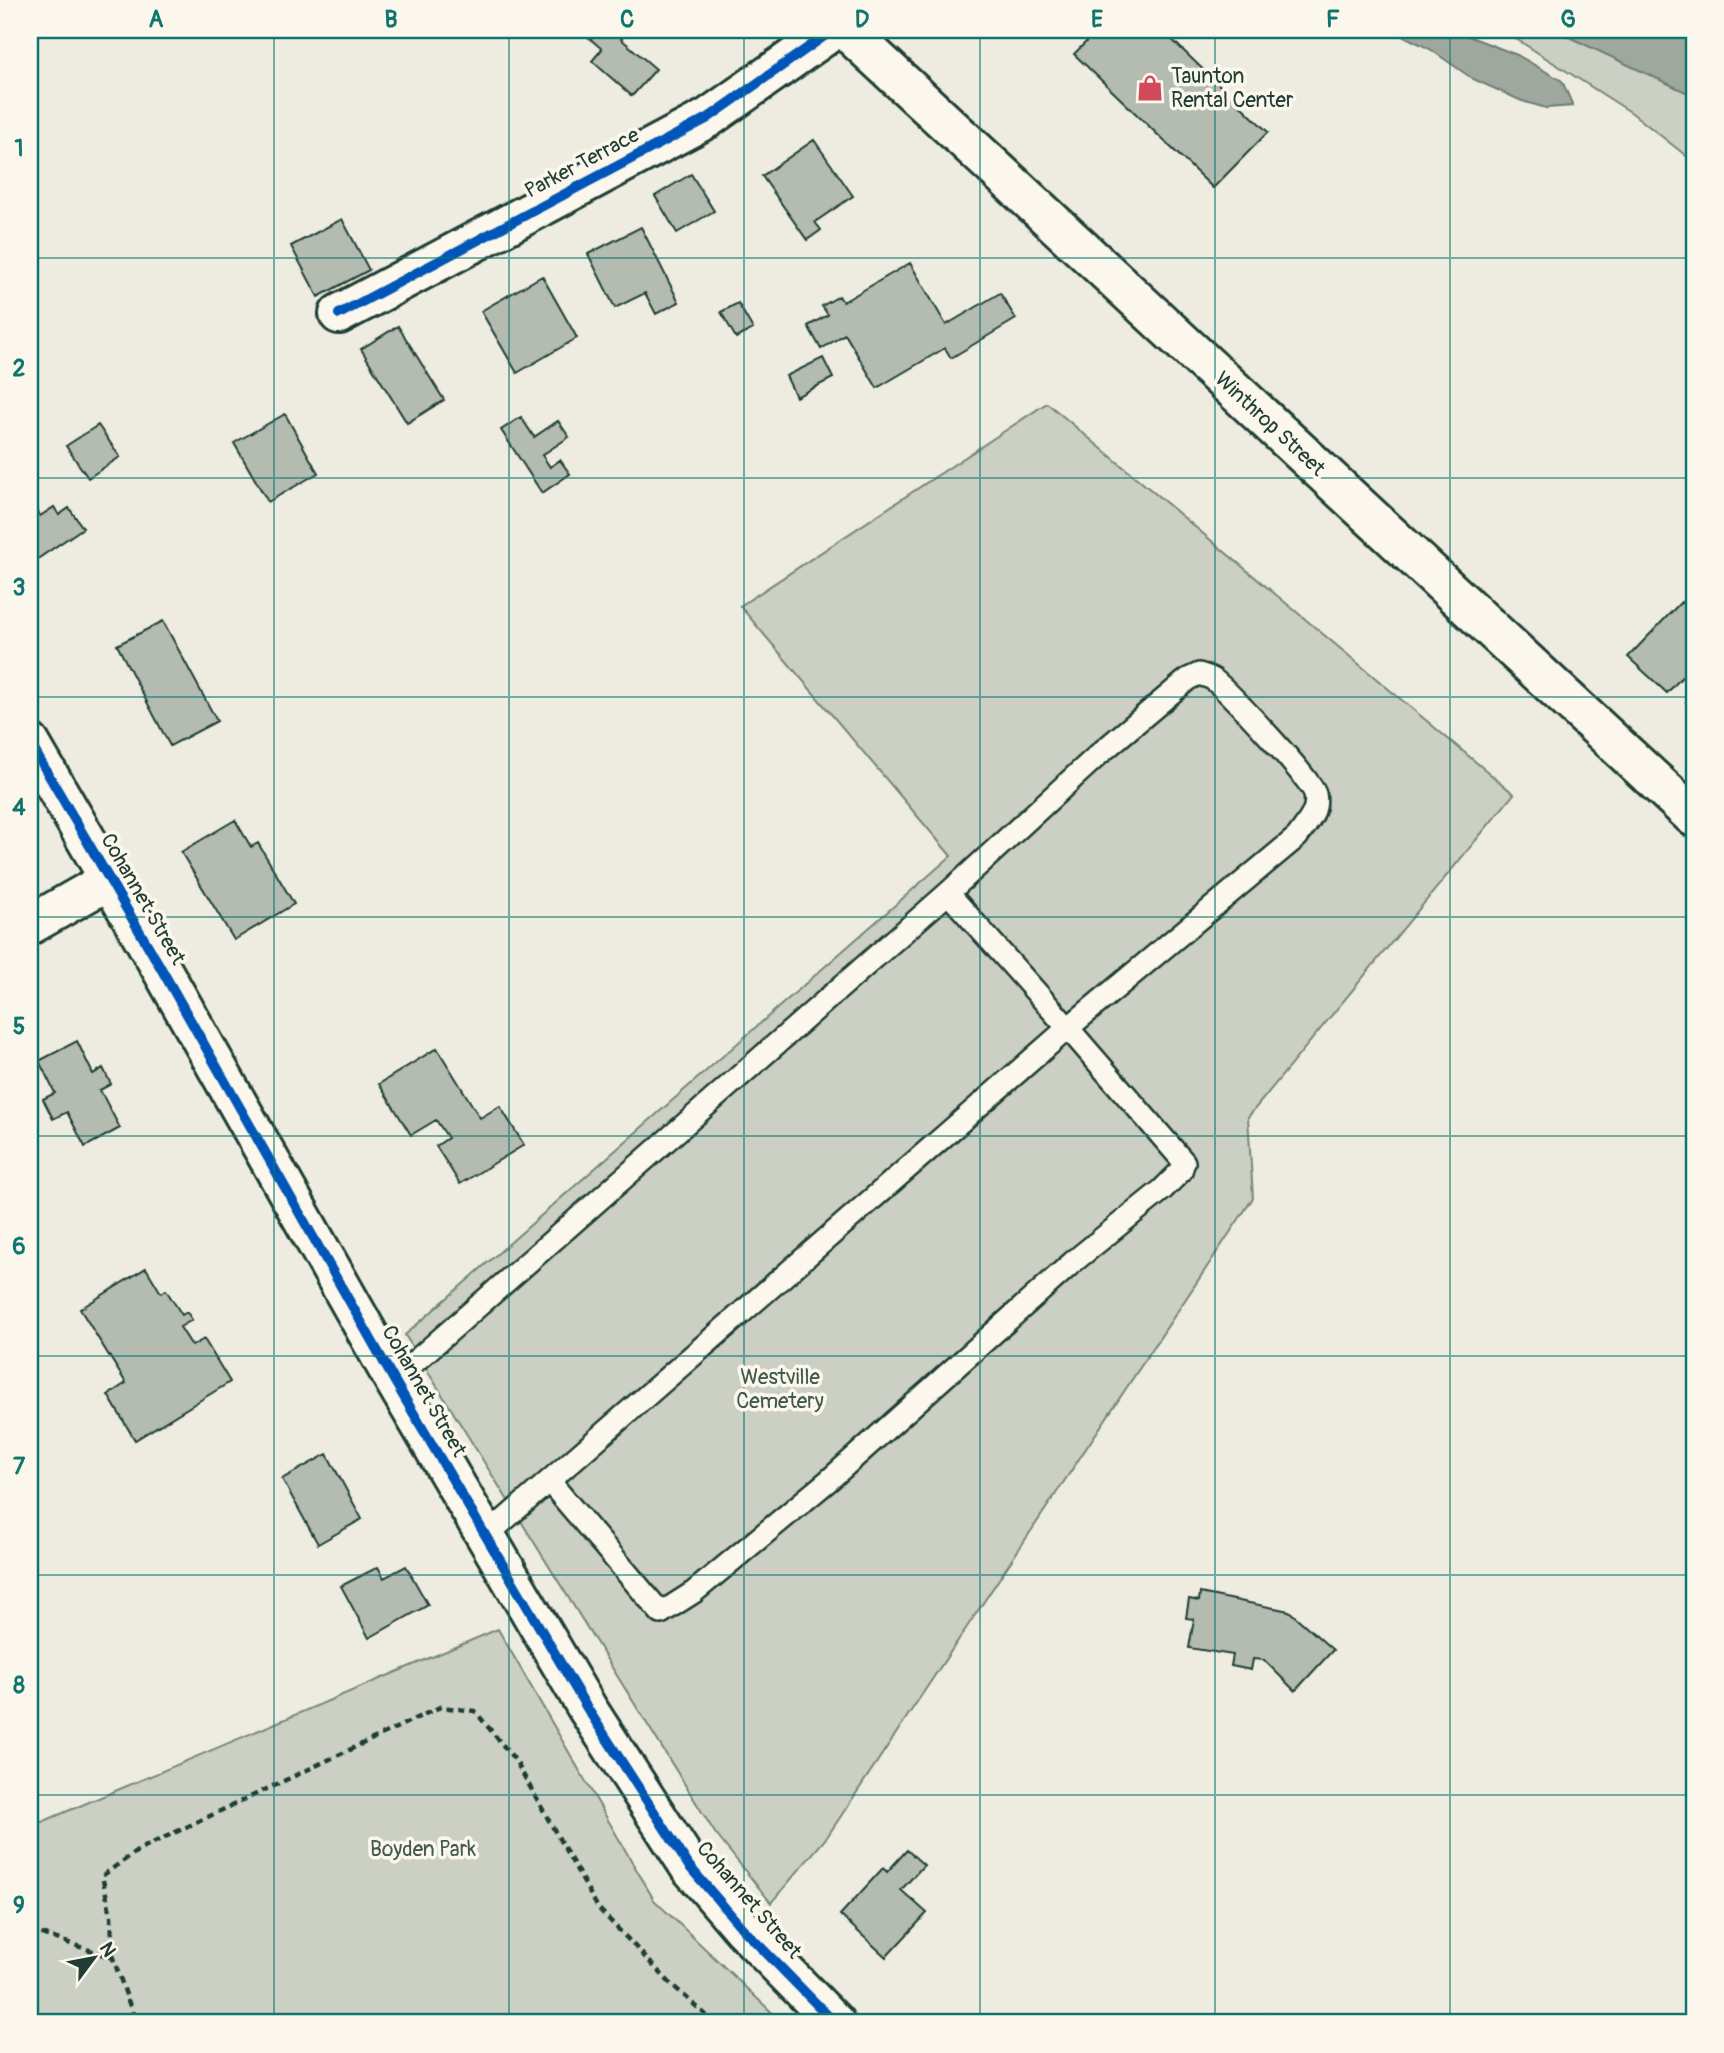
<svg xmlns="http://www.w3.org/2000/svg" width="1724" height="2053" viewBox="0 0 1724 2053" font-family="Pangolin,sans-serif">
	<rect width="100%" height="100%" fill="#eeece1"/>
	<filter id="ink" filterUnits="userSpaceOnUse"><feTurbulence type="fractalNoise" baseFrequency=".0143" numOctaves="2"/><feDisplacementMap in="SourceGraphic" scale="14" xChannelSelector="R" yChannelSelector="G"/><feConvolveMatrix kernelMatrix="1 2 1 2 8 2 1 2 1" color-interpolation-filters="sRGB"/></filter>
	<g filter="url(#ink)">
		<path fill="#cbcfc4" stroke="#75867c" stroke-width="2" d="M1502 30H1694V162L1632 113Z
			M1047 403 1514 794 1248 1117 1253 1198 827 1837 771 1903 715 1833 405 1335 951 856 740 606Z
			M498 1629 654 1900 783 2023H30V1827Z"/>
		<path fill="#9fa89f" stroke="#6c7d74" stroke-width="2" d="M1392 30H1453L1517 55 1562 81 1573 106 1546 108 1522 101 1473 79 1430 49Z
			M1554 30H1694V96Z"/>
		<path fill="#b4bbb0" stroke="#1f3d34" stroke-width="2" d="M580 30H629L621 39 656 69 632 96 592 61 602 49Z
			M1098 30H1162L1268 132 1213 188 1074 54Z
			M814 140 853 196 815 222 821 230 807 240 762 176Z
			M691 174 714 211 677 233 655 196Z
			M342 219 369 270 318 297 291 246Z
			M641 227 679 302 656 314 645 293 615 308 588 254Z
			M910 263 946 325 1000 293 1016 319 951 358 945 348 877 388 845 334 821 349 808 326 828 315 822 306 839 296 843 302Z
			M542 276 577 338 517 373 481 311Z
			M738 303 753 329 736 338 721 312Z
			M398 326 444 400 407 423 361 349Z
			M823 358 833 378 796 397 786 376Z
			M285 414 318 473 268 502 234 443Z
			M521 417 534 437 558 421 569 437 542 455 550 467 560 460 570 474 542 493 501 430Z
			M98 425 120 457 88 478 66 446Z
			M30 500 40 516 54 507 59 515 69 508 83 528 30 564Z
			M1681 602 1694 615V664L1667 693 1628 657Z
			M163 621 217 721 170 746 117 645Z
			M1694 693V709L1686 702Z
			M235 820 251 847 258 843 294 904 234 940 181 852Z
			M77 1041 93 1074 103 1068 111 1084 100 1090 120 1128 85 1147 67 1112 53 1119 43 1099 55 1093 39 1061Z
			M437 1048 480 1118 500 1106 524 1145 460 1184 436 1146 448 1138 436 1120 411 1135 379 1084Z
			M146 1268 161 1293 166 1290 182 1315 187 1312 192 1320 180 1327 192 1346 204 1339 230 1382 135 1440 108 1395 126 1383 80 1309Z
			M327 1454 362 1519 318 1544 282 1479Z
			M406 1566 428 1605 369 1638 341 1586 378 1567 384 1578Z
			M1200 1593 1289 1611 1333 1650 1295 1691 1264 1660 1253 1659 1251 1670 1231 1666 1233 1655 1189 1648 1194 1619 1186 1618 1189 1599 1199 1601Z
			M907 1850 924 1865 901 1890 927 1913 886 1957 840 1915 883 1868 887 1872Z
			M1267 2013 1275 2023H1255Z"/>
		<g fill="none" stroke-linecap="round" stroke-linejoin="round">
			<g stroke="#1f3d34" stroke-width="26">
				<path id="service" d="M1199 674C1205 676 1210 677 1214 680 1230 693 1312 780 1315 794 1319 812 1306 824 1297 837L1068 1028 948 893 1098 755 1188 679Z
					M394 1380 948 893
					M486 1536 549 1481 661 1613 694 1592 828 1481 1073 1262 1162 1190 1181 1171 1184 1162 1068 1028 549 1481"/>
			</g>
			<g stroke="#1f3d34" stroke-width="44">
				<path id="minor" d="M339 314 708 118 833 30
					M30 743 158 963 394 1380 587 1708 689 1866 742 1928 835 2023
					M30 925 109 880"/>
			</g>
			<g stroke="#1f3d34" stroke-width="44">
				<path id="trunk" d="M846 30 1694 817"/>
			</g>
			<path stroke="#1f3d34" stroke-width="4.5" stroke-dasharray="7 5" stroke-linecap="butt" d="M30 1930 113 1958 136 2023
				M113 1958 111 1916 102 1876 140 1849 440 1707 475 1711 515 1760 598 1908 670 1983 715 2023"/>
			<use href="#service" stroke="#fbf7ec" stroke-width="21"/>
			<use href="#minor" stroke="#fbf7ec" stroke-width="38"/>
			<use href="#trunk" stroke="#fbf7ec" stroke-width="38"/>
			<g stroke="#fbf7ec" stroke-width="15">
				<path id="cycleway" d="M339 314 708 118 833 30
					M30 743 158 963 394 1380 587 1708 689 1866 742 1928 835 2023"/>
			</g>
			<use href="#cycleway" stroke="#0057b8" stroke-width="10"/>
		</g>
	</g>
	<path fill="none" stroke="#0f766e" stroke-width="2" stroke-opacity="0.55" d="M274 30V2023M509 30V2023M744 30V2023M980 30V2023M1215 30V2023M1450 30V2023M30 258H1694M30 478H1694M30 697H1694M30 917H1694M30 1136H1694M30 1356H1694M30 1575H1694M30 1795H1694"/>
	<defs>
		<g id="shop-bare" transform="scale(2.1)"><path d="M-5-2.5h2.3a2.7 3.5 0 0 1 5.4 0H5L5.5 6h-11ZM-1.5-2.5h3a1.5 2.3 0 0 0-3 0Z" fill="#d1495b" stroke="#fbf7ec" stroke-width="2.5" paint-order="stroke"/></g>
	</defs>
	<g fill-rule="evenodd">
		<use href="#shop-bare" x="1150" y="88"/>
	</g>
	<g text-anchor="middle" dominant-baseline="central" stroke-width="7" stroke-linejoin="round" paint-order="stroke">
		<g font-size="21" fill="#1f3d34" stroke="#fbf7ec" text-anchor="start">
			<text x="1171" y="76">Taunton<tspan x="1171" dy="24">Rental Center</tspan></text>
		</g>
		<g font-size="21" fill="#1f3d34" stroke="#fbf7ec">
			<text transform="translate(582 163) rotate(-28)">Parker Terrace</text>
			<text transform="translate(1270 424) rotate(43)">Winthrop Street</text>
			<text transform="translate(143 899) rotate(60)">Cohannet Street</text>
			<text transform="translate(424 1391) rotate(60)">Cohannet Street</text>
			<text transform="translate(749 1900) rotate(49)">Cohannet Street</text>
		</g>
		<g font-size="21" fill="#415a51" stroke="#fbf7ec">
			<text x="780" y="1377">Westville<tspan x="780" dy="24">Cemetery</tspan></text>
			<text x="423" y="1849">Boyden Park</text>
		</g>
	</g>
	<rect width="1724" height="2053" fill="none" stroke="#fbf7ec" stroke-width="77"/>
	<g transform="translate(94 1958) rotate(58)" stroke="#fbf7ec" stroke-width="5" paint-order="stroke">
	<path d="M0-5L12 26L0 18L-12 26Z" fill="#1f3d34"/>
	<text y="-10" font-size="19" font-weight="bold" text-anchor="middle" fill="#1f3d34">N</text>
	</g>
	<rect x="38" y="38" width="1648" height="1976" fill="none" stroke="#0f766e" stroke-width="2.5"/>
	<g font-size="23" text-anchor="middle" font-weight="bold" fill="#0f766e">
		<text x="156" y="27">A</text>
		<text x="391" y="27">B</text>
		<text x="627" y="27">C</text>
		<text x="862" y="27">D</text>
		<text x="1097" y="27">E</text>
		<text x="1333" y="27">F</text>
		<text x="1568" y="27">G</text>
		<text x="19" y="156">1</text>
		<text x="19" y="376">2</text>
		<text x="19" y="595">3</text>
		<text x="19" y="815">4</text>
		<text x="19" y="1034">5</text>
		<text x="19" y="1254">6</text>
		<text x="19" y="1474">7</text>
		<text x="19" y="1693">8</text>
		<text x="19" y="1913">9</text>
	</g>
</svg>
